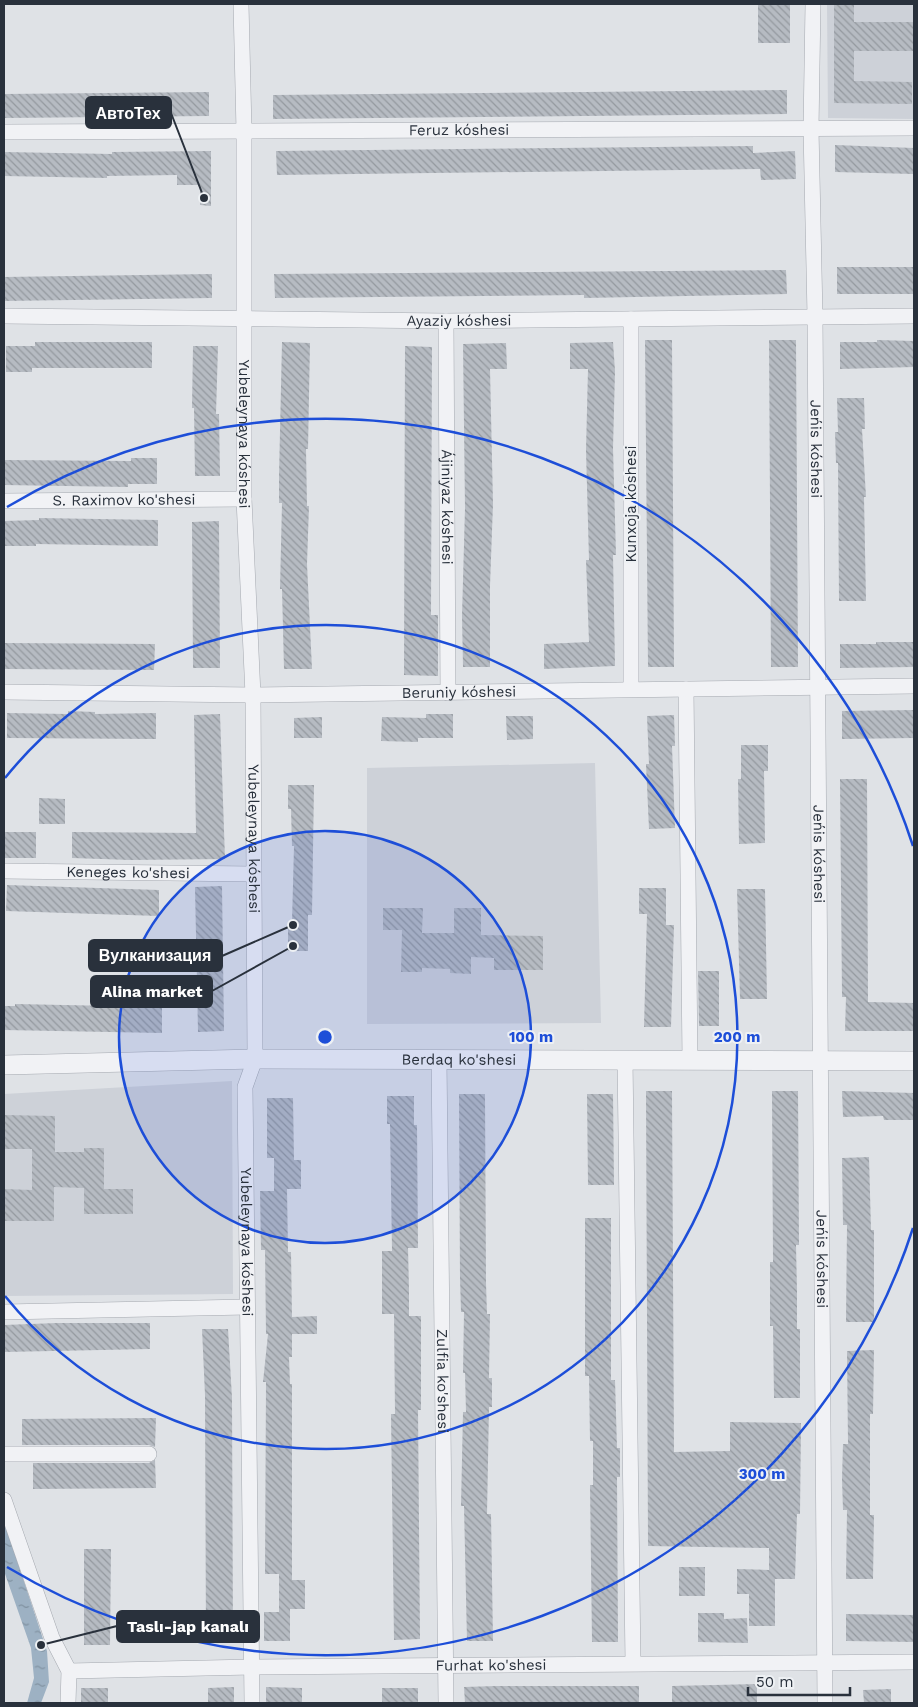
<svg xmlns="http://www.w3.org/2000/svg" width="918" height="1707" viewBox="0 0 918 1707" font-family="'Work Sans',sans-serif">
	<defs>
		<pattern id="water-ripples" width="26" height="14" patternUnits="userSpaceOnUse" patternTransform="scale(1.25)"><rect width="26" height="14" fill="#9db1c3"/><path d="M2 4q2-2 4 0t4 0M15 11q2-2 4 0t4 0" fill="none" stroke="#8091a0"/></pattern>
		<pattern id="building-back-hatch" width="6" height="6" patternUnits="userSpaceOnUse" patternTransform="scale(1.25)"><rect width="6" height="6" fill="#b6bbc2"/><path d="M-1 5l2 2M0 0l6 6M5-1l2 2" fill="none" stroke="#94999f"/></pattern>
	</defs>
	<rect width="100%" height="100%" fill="#dfe2e6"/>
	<path fill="#cdd1d8" d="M827 4H914V119L828 118Z
		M595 763 601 1023 367 1024V768Z
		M232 1081 233 1294 4 1296V1094Z"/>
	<path fill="url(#water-ripples)" d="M4 1521 47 1651 49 1682 41 1703H27L34 1678 31 1648 4 1571Z"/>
	<path fill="url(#building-back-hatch)" d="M758 4H790V43H758Z
		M834 4H854V22H913V51H854V81L912 82V104L834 103Z
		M787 90V114L273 119V95Z
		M209 92V116L4 118V94Z
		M835 145 914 148V174L835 172Z
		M753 146V153L795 151 796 179 761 180 760 169 277 175 276 151Z
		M211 151V206L200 205V185H177V175L107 176V178L4 176V152L112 154V152Z
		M837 267H914V294H837Z
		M786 270 787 294 584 298V295L275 298 274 274Z
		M212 274V298L4 301V277Z
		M645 340H672L674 667H648Z
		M769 340H796L798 667H771Z
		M877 340 914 341V367L840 369V342H877Z
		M35 342H152V368H32V372H6V346H35Z
		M282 342 310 343 308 449H306L307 506H309L307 564 312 669H284L282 589H280L282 503H279V476Z
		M613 342 615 371 613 448 616 555H613L615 666 544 669V644L589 642 586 560H589L586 450 588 369H570V343Z
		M506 343 507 369H490L493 504 490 586V667H463L462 616 465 508 463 344Z
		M193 346H218L216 414H219L220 476H195L194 408H192Z
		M405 346 432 347 431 615H438V676L404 675Z
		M837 398H864L865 429H862L866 497H864L866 601H839L838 463H836L835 432H838Z
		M131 458H157V484H128V487L4 485V460L131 461Z
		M39 518 158 520V546L36 544V546H4V521L39 520Z
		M219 521 220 668H193L192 522Z
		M876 642H914V667L840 668V644H876Z
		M4 643 155 644 154 670 4 669Z
		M914 710V738L842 739V711Z
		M68 711 95 712V714L156 713V739L7 738V713L68 714Z
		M220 714 225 859 130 860 72 858V832L196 833 194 715Z
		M426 714H453V738H418V742L381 741 382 717 426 718Z
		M674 715 675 746H672L675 828 649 829 646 764H649L647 716Z
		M506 716H533V739L507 740Z
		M322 717V738H294V718Z
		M741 745H768V771H764L765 843 739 844 738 779H741Z
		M840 779H867L868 1002 914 1003V1031H845L846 997H842Z
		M288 785H314L312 915H308V951H288V922H292L294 846H292L291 809H288Z
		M39 798 65 799V824H39Z
		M4 832H36V858H4Z
		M7 885 159 890V916L6 911Z
		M222 886 224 1031 198 1032 195 887Z
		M639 888H666V925H674L671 1027H644L647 914H639Z
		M737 889H765L767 999H740Z
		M383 908H423L422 933H454V908H481V935L543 936V970H494V958L471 957V974L450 973V969L422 968V972H401L402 930H383Z
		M698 971H719V1026H699Z
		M15 1004 162 1007V1033L4 1030V1006H15Z
		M646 1091H672L674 1452 730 1451V1422L801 1423 800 1514H797L795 1579H775V1626H749V1594H737V1569L769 1570V1548L648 1546Z
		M772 1091H798L799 1245H796L797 1291V1329H800V1398H774L773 1326H770V1262H773Z
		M842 1091 914 1093V1120H884L883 1116 843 1117Z
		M459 1094H485L486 1283 487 1314H490L489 1378H492V1407H489L487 1514H491L493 1641H467L464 1506H461L463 1412H466L465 1373H463L464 1312H461L460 1278Z
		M587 1094H613L614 1185H588Z
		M387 1096H414V1125H417L418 1248H408L409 1290V1316H421V1410H418L420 1639 394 1640 391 1414H395L394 1314H382V1251H392L390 1124H387Z
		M267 1098H293L294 1160H301V1189H287L288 1252H291L292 1317 317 1316V1334H292V1357H289L290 1384H292V1580H305V1609H290V1641H264V1612H279V1574H265L266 1382H263L268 1334H266L265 1250H261L260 1191H274V1158H267Z
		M4 1115 55 1116V1152H84V1148H104V1189H133V1214H84V1188L54 1187V1221H4V1189L32 1190V1149H4Z
		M869 1157 871 1230H874V1322H846L847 1225H843L842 1158Z
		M585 1218H611V1380H615L617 1448H620V1477H617L618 1642H592L590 1485H593V1441H590L589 1376H585Z
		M57 1323H150V1349L4 1352V1325Z
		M202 1329H228L232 1398 233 1643H206L205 1395Z
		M874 1350 873 1414H870V1515H874L873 1579H846L847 1510H843L842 1479 843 1444H848L847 1351Z
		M156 1418 155 1447 149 1445H22V1419Z
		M155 1460 156 1488 33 1489V1463H149Z
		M84 1549H111L110 1645H84Z
		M679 1567H705V1596H679Z
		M698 1613H724V1619L747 1618 748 1643 698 1642Z
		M846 1614 914 1615V1642L846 1641Z
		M757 1684V1703H672V1686Z
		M496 1686H639V1703H465L464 1687Z
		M234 1687V1703H208V1688Z
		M266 1687 302 1688V1703H266Z
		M81 1688H108V1703H81Z
		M382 1688H418V1703H382Z
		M891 1689V1703H864L863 1690Z"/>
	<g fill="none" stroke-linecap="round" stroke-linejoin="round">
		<g stroke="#a5a9b0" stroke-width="16">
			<g id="minor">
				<path id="s1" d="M241 4 244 131V499L253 695 255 1059 245 1087 252 1703"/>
				<path id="s2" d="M813 4 811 129 815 316 825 1703"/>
				<path id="s3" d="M4 132 914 128"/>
				<path id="s4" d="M4 316 446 321 914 316"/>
				<path id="s5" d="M446 321 448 693"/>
				<path id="s6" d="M4 501 244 499"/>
				<path d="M631 689V319"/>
				<path d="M686 689 690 1060"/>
				<path id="s7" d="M4 692 253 695 914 686"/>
				<path id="s8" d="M4 871 252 874"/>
				<path id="s9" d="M439 1059 446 1703"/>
				<path d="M625 1059 633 1663"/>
				<path d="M4 1312 247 1307"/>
				<path d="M4 1454H149"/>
				<path d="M4 1500 52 1638 69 1671 68 1703"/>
				<path id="s10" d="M69 1671 252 1667 914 1662"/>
			</g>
		</g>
		<g stroke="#a5a9b0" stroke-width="20">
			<g id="tertiary">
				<path id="s11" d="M4 1065 255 1059 914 1061"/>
			</g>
		</g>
		<use href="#minor" stroke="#f1f2f5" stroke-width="15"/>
		<use href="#tertiary" stroke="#f1f2f5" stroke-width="19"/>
	</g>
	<circle cx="325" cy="1037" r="206" fill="#1d4ed8" fill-opacity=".12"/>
	<g fill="none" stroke="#1d4ed8" stroke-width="2.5">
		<circle cx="325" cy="1037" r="206"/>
		<path d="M5 778A412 412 0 1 1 5 1296"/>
		<path d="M913 1228A618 618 0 0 1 7 1567M7 507A618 618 0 0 1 913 846"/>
	</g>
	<g text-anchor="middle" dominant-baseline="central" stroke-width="4" stroke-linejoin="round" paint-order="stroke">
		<g font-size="15" fill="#29313c" stroke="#eef1f4">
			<text stroke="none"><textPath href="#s3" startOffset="455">Feruz kóshesi</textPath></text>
			<text stroke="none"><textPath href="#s4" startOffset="455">Ayaziy kóshesi</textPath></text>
			<text stroke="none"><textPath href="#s1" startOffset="430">Yubeleynaya kóshesi</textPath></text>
			<text stroke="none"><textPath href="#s2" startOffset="445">Jeńis kóshesi</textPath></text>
			<text stroke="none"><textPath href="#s6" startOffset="120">S. Raximov ko'shesi</textPath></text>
			<text transform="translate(631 504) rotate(-90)">Kunxoja kóshesi</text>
			<text stroke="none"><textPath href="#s5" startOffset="186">Ájiniyaz kóshesi</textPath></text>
			<text stroke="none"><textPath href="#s7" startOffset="455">Beruniy kóshesi</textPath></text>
			<text stroke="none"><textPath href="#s1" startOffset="835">Yubeleynaya kóshesi</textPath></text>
			<text stroke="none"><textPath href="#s2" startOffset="850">Jeńis kóshesi</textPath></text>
			<text stroke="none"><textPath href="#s8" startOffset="124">Keneges ko'shesi</textPath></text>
			<text stroke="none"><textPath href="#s11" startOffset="455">Berdaq ko'shesi</textPath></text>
			<text stroke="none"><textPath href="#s1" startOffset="1240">Yubeleynaya kóshesi</textPath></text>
			<text stroke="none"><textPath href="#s2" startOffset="1255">Jeńis kóshesi</textPath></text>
			<text stroke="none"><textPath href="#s9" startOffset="322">Zulfia ko'shesi</textPath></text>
			<text stroke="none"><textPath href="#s10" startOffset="422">Furhat ko'shesi</textPath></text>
		</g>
	</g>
	<circle cx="325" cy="1037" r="8" fill="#1d4ed8" stroke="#eef1f4" stroke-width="2.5"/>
	<g font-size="15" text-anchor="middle" font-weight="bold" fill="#1d4ed8" stroke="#eef1f4" stroke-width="4" stroke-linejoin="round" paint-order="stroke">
		<text x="531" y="1042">100 m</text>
		<text x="737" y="1042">200 m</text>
		<text x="762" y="1479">300 m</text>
	</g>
	<path fill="none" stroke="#29313c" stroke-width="2" d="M204 198L171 113M293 925L222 956M293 946L212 991M41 1645L117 1626"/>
	<g fill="#29313c" stroke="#eef1f4" stroke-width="2">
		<circle cx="204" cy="198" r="5"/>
		<circle cx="293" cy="925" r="5"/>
		<circle cx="293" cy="946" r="5"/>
		<circle cx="41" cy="1645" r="5"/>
	</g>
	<g fill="#29313c" stroke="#29313c" stroke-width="2">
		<rect x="86" y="97" width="85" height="31" rx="5"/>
		<rect x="89" y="940" width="133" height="31" rx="5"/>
		<rect x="91" y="976" width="121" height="31" rx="5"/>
		<rect x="117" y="1611" width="142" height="31" rx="5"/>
	</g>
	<g font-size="16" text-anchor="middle" font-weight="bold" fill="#fff">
		<text x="128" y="119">АвтоТех</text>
		<text x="155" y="961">Вулканизация</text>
		<text x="152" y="997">Alina market</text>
		<text x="188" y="1632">Taslı-jap kanalı</text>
	</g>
	<rect width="918" height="1707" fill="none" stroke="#29313c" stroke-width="10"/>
	<path d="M748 1687v8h102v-8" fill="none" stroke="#29313c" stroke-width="2.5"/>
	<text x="756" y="1687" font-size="15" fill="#29313c" stroke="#eef1f4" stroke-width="4" paint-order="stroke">50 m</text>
</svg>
